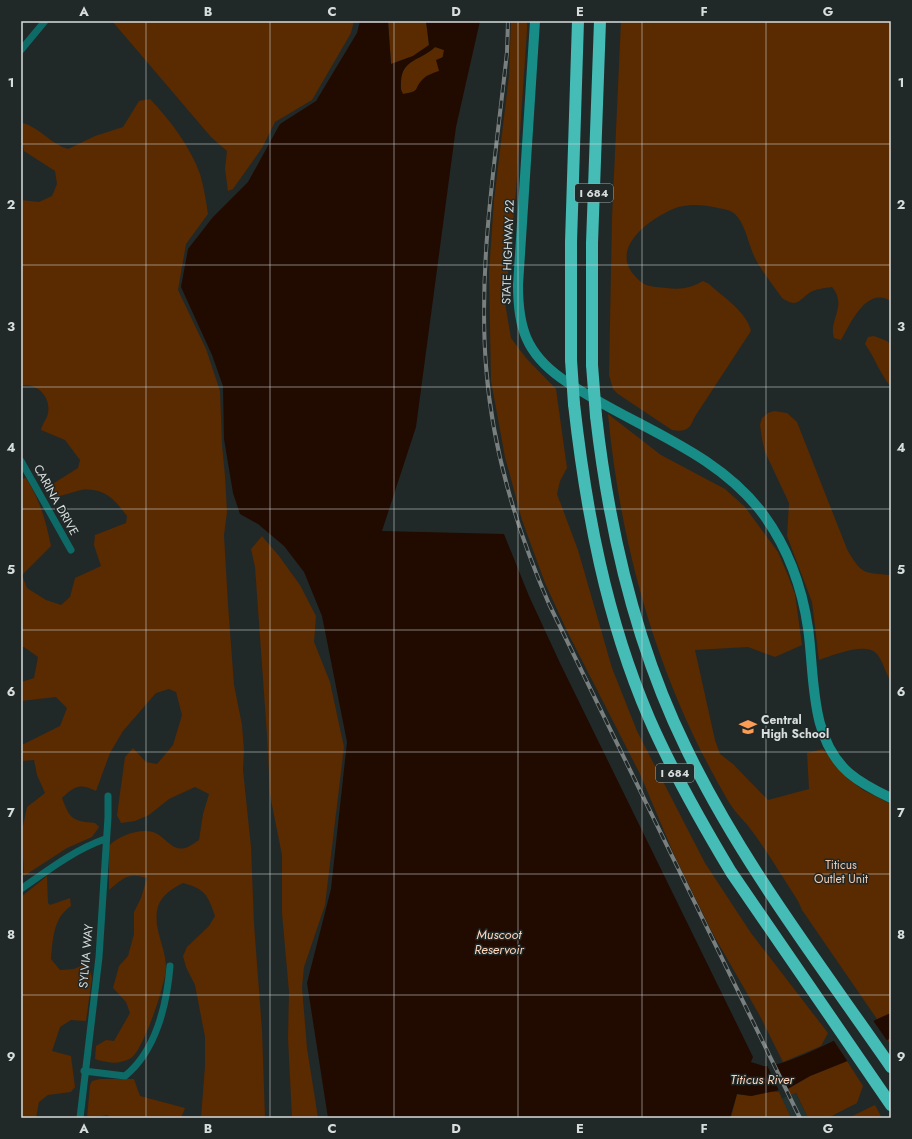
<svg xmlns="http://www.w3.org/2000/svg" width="912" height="1139" viewBox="0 0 912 1139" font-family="Jost,sans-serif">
	<rect width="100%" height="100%" fill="#212828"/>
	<path fill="#233332" d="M795 1092 808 1118H791L782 1099Z"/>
	<path fill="#5a2a00" d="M112 21H354L351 33 312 100 275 122 262 148 233 189 228 191 225 169 227 151 211 137Z
		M388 21H426L429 45 413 56 391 64Z
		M511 21H527V30L516 191 505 303 511 338 526 358 556 389 567 468 560 481 557 494 578 550 612 668 637 731 705 863 751 933 828 1033 821 1046 783 1062 760 1016 713 934 675 857 640 774 567 631 545 583 522 520 505 457 491 381 489 273 494 200 509 76Z
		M621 21H891V301C866 286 851 323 841 340L834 338C828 320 848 306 832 287 825 288 815 289 809 293 798 301 797 308 782 298 773 285 762 272 755 258 748 244 746 225 735 214 730 210 724 209 718 208 703 205 688 203 673 209 650 219 610 247 634 275 641 283 645 286 656 287 675 289 686 291 703 281L709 284C723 297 747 312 751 331L694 418C690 430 684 432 672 430L618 394 613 389 609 375 612 218Z
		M435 47 444 50 439 71 426 76 421 82 418 89 412 92 403 94C400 90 401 86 401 81 402 59 422 60 435 47Z
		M150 99C170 120 190 146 200 174 204 187 206 201 208 214L186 244 178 290 206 349 220 391 222 445 225 476 227 512 224 535 228 604 234 685 242 725 244 751 243 770 251 847 254 924 262 1030 265 1118H201L205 1066V1037L195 985 186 967 183 956 187 947 209 926 215 916C208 895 205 889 183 883 171 889 159 897 157 911 154 931 166 948 166 968 166 983 143 1051 131 1058 119 1065 107 1063 95 1059L96 1046 106 1040 114 1041 130 1013 126 1002 113 988 119 966 128 956 134 934V912L141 898 147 878C128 872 123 878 109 890V846C117 836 140 828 153 832 164 835 172 852 185 848 190 847 195 842 199 840L203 814 209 794 195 787 169 799 149 815 135 821 121 823 117 815 125 757 133 748 146 762 157 764 173 745 182 715 176 692 169 689 156 693 123 731 110 753 96 791C79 783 75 786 62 798 70 819 72 821 95 823L99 827 92 837 67 848 24 876C24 859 21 844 21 827L23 826 27 807 45 793 37 775 34 760 21 761V743L24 744 60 726 67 708 56 697 21 701V682L34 678 38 657 24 647 21 648V479L26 478C40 500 46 521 51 546L22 575 27 588 46 600 61 605 70 597 75 578 101 566 94 545 95 535 126 523 127 516C115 500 104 487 81 490 73 492 65 495 56 497L54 491V483L78 468 80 460 65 440 41 430C42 424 47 419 48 413 51 397 37 382 21 386V200L39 202 52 196 57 184 55 171 24 151C21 141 19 132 23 123 40 128 51 144 68 149L95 136 123 127 139 101Z
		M874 336 887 341 891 345V387C880 374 875 358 865 344L868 337Z
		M774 411 787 413 797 422 847 549C861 574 863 573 891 575V681C885 673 883 660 876 653 864 642 832 656 819 660L812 602 787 536 789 503 765 452 762 439 760 425 762 418 768 413Z
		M608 414 661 455 725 489 745 507 778 552 787 573 795 594 802 645 775 657 748 647 695 650 715 740 720 754 733 764 768 800 809 789 807 753 823 749 846 777 863 790 891 804V1047L888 1040 890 1038 802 910 798 901C782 876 767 851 749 827 745 822 740 817 735 811 729 803 723 792 718 783 655 670 620 542 608 414Z
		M262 536 279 556 300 585 316 616 314 642 330 682 344 747 325 905 304 967 302 987 307 1048 318 1118H292L288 1038 289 992 282 913V855L270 795 267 735 255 567 251 549Z
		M47 876 48 903 50 905 70 898 71 906C53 918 53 939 51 959L60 970 74 969 88 963 92 978 86 1021 71 1020 60 1027 52 1051 71 1056 75 1087 71 1092 48 1095 39 1102 36 1118H21V897Z
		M847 1061 863 1086 857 1103 828 1118H808L796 1093 790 1095 788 1089 810 1076Z
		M100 1079H134L140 1096 185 1108 181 1118H109L108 1115 87 1118 90 1085 92 1081Z
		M769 1092H779L791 1118H731L737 1094 751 1096Z
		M875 1105 882 1118H848Z"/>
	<path fill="#210b00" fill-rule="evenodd" d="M360 21H388L391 64 413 56 429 45 426 21H480L456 127 416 427 382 531 504 534 529 596 560 663 753 1057 751 1062C755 1063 760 1065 763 1066 789 1068 863 1024 891 1013V1038L845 1062 810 1076 789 1088 751 1096 737 1094 730 1118H328L307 983 331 889 347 742 322 616 304 572 284 546 258 524 240 514 233 493 224 439 223 386 212 355 181 287 188 249 213 217 248 182 280 124 316 101 357 33ZM435 47 444 50 443 57 436 60 439 71C433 73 427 75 422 80 413 90 421 91 403 94 400 90 401 86 401 81 402 59 422 60 435 47Z"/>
	<path fill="#212828" d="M872 1019 888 1042 848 1062 832 1038Z
		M775 1062 788 1089 789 1091 780 1093 766 1063Z"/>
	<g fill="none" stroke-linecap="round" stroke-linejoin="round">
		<path stroke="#0d6a66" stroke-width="7" d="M21 50 45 21
			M21 461 71 550
			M21 889C48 870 74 850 105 839
			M84 1071 125 1076C156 1051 167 1004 170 966
			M80 1118 99 957 108 817V796"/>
		<path stroke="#188c87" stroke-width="10" d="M535 21 518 285C518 327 526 353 561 378 627 425 713 447 763 514 788 548 802 587 808 628 815 677 809 738 849 773 862 784 876 791 891 798"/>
		<path stroke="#45bcb6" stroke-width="12" d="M571 360V242L578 21
			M592 365V243L600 21
			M574 404C586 511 606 618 649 718 672 771 701 822 731 872L891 1105
			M596 416C609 530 635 644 686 748 741 862 819 963 891 1067"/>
		<g stroke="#797f7f" stroke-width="4">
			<path id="rail" d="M508 21 507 52C496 156 478 261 486 366 492 448 516 528 549 604L800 1118"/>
		</g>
		<use href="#rail" stroke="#212828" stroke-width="2.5" stroke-dasharray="8" stroke-linecap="butt"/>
		<path stroke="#45bcb6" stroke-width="12" d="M571 360 574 404
			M592 365 596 416"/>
	</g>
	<path fill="none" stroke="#d7dcdc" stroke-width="1" stroke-opacity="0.55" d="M146 21V1118M270 21V1118M394 21V1118M518 21V1118M642 21V1118M766 21V1118M21 144H891M21 265H891M21 387H891M21 509H891M21 630H891M21 752H891M21 874H891M21 995H891"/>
	<defs>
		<g id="school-bare" transform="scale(1.38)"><path d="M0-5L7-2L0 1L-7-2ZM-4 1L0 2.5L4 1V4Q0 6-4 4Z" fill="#fd9c55" stroke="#212828" stroke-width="2.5" paint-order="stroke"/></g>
	</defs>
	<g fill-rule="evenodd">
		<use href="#school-bare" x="748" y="727"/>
	</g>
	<g text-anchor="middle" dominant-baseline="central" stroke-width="3" stroke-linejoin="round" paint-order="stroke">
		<g fill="#212828" stroke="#a0a6a6" stroke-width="1">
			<rect x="575" y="184" width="38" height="18" rx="3"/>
			<rect x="656" y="764" width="38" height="18" rx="3"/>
		</g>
		<g font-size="11" font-weight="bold" fill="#d7dcdc">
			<text x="594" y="193">I 684</text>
			<text x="675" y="773">I 684</text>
		</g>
		<g font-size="12" fill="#d7dcdc" stroke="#212828">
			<text transform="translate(508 252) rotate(-88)">STATE HIGHWAY 22</text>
			<text transform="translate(56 500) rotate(61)">CARINA DRIVE</text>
			<text transform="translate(86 956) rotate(-85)">SYLVIA WAY</text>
		</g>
		<g font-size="12" font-weight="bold" fill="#d7dcdc" stroke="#212828" text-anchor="start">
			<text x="761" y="720">Central<tspan x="761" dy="14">High School</tspan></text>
		</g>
		<g font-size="12" fill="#f2c9af" stroke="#212828">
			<text x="841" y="865">Titicus<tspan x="841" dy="14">Outlet Unit</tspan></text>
		</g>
		<g font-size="13" font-style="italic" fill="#fed5ba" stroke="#212828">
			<text x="499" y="934">Muscoot<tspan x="499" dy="15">Reservoir</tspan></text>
			<text x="762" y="1079">Titicus River</text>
		</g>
	</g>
	<rect width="912" height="1139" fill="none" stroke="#212828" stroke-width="44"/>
	<rect x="22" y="22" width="868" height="1095" fill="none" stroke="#d7dcdc" stroke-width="1.5"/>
	<g font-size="13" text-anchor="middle" font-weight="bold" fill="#d7dcdc">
		<text x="84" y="16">A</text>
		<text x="208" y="16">B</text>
		<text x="332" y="16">C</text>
		<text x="456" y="16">D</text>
		<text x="580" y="16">E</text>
		<text x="704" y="16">F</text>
		<text x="828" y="16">G</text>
		<text x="11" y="87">1</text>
		<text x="901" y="87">1</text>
		<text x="11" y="209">2</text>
		<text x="901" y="209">2</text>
		<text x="11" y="331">3</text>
		<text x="901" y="331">3</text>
		<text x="11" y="452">4</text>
		<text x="901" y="452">4</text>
		<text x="11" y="574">5</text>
		<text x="901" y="574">5</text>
		<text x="11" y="696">6</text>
		<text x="901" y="696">6</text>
		<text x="11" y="817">7</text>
		<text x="901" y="817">7</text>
		<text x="11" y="939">8</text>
		<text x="901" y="939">8</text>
		<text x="11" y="1061">9</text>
		<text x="901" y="1061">9</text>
		<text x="84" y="1133">A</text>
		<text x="208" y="1133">B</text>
		<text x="332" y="1133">C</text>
		<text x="456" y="1133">D</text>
		<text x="580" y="1133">E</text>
		<text x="704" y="1133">F</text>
		<text x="828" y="1133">G</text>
	</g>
</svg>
